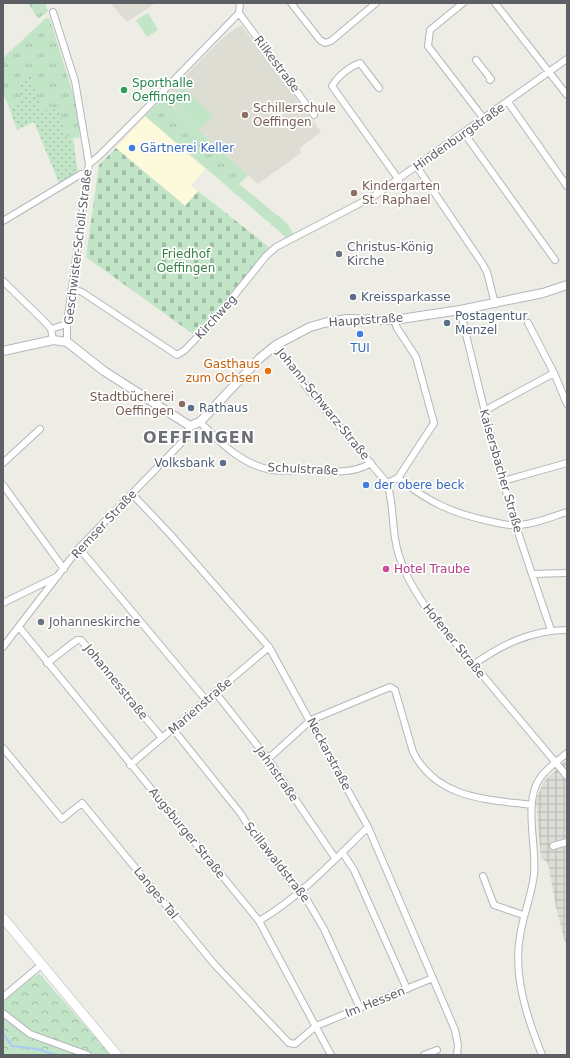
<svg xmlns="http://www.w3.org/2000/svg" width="570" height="1058" viewBox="0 0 570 1058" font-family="'DejaVu Sans',sans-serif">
	<defs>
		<pattern id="industrial-grid" width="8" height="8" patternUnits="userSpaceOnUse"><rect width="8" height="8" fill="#dddcd7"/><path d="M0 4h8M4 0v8" fill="none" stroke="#b6b6b2"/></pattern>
		<pattern id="grass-tufts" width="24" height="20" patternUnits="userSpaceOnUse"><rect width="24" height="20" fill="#c2e5c7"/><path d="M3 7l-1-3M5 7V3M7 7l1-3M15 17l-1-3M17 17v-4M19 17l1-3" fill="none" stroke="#a1bda5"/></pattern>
		<pattern id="forest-crowns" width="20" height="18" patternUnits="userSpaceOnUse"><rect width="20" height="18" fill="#c2e5c7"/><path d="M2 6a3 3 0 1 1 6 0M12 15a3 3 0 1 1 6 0" fill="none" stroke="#a1bda5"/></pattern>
		<pattern id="cemetery-stones" width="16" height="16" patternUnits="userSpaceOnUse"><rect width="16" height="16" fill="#c2e5c7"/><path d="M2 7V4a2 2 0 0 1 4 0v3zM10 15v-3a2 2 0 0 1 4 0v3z" fill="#a1bda5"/></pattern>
		<pattern id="garden-dots" width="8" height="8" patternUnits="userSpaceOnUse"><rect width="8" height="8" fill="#c2e5c7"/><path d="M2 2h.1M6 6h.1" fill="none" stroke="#a1bda5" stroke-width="1.8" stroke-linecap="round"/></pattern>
	</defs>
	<rect width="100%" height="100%" fill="#eeede5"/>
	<path fill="#fcfadb" d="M145 116 205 169 191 186 198 191 186 206 116 148Z"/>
	<path fill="url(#industrial-grid)" d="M567 760V950L556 907 548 863 541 858 536 800 544 781Z"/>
	<path fill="#deddd3" d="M110 3H156L127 22Z
		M241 25 321 132 301 147 300 149 301 153 258 184 163 98 225 36Z"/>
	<path fill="url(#grass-tufts)" d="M28 3H45L48 11 38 19Z
		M46 18 50 19 75 100 80 137 67 140 42 111 22 101 9 107 3 93V58Z
		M163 98 248 175 239 184 288 224 293 234 287 238 145 116Z"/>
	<path fill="url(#forest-crowns)" d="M39 973 111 1055H3V1001Z"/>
	<path fill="url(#cemetery-stones)" d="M116 148 185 206 198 191 269 247 218 310 193 334 86 257 99 165Z"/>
	<path fill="#c2e5c7" d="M148 13 158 30 147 37 136 20Z
		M183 87 213 115 199 130 169 101Z"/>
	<path fill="url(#garden-dots)" d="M31 76 42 111 59 106 67 140 73 139 78 172 59 183 34 122 17 130 9 107 22 101 17 83Z"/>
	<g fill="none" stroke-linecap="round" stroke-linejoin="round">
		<path stroke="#a8cafb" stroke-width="2" d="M3 1034 12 1046 37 1049 56 1055"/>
		<g stroke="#b5b6bb" stroke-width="8">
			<path id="minor" d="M291 3 320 40 325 43 331 41 376 3
				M463 3 430 30 428 46 484 119
				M495 3 567 95
				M53 12 75 81 89 164 67 324V342
				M239 13 314 115
				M476 60 491 79 490 80
				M379 88 360 63C349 67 338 76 332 86L399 180
				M508 102 567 186
				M464 133 555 260
				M89 164 99 156 140 115 239 13 240 3
				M417 167 482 263 487 272 495 304
				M3 221 81 174 88 173
				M3 281 46 323 51 329 53 340
				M73 289 82 292 177 355 185 350 220 313 266 256 276 247 374 196 567 59
				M460 310C478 382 494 455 516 526 527 560 539 595 551 630
				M394 320 397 328 416 357 434 423 398 478
				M528 323 554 373 567 404
				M51 329 67 324
				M276 345 307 388 387 483C393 501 392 519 395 538 399 565 412 587 427 609L567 776
				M484 411 554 373
				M200 422C221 443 242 465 272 470 286 472 299 469 312 470 333 472 353 474 371 463
				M3 463 40 429
				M503 481 567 463
				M387 483 398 478C429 502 451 513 489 521 497 523 508 526 516 525 533 525 551 517 567 512
				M3 485 64 569
				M132 494 170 534 269 647 368 827 455 1030 458 1045 457 1055
				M79 548 206 700
				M532 574 567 573
				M3 603 58 576
				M19 627 259 921 331 1055
				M3 647 79 548 186 438 190 426
				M47 663 77 640H81L162 738
				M473 665C501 645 531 630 567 630
				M215 692 268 759 335 858
				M173 729 241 814 252 832 293 885 307 900 324 929 360 1008
				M3 748 62 819 82 803 215 965 289 1043 295 1044 316 1026 433 978
				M268 759 311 720 390 687 395 690 413 752C437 799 486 799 531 805
				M130 765 269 647
				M553 846 567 842
				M342 852 354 870 407 989
				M483 876 494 905 523 915
				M259 921C300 897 334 860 368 827
				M3 997 41 965
				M3 1013 30 1034 88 1055
				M424 1055 437 1050
				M542 1055C527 1018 513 976 520 936 523 915 532 895 534 874 537 846 523 802 540 778 547 768 558 761 567 753"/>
		</g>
		<g stroke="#b5b6bb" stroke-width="10">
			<path id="tertiary" d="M3 351 53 340 67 342 104 371 190 426 200 422 260 358 276 345 310 327 324 323 347 319 394 320 460 310 543 293 567 285"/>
		</g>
		<g stroke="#b6b8be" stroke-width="10">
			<path id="secondary" d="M3 918 117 1055"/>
		</g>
		<use href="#minor" stroke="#fff" stroke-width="6"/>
		<use href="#tertiary" stroke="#fff" stroke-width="8"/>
		<use href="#secondary" stroke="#fff" stroke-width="9"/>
	</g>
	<circle fill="#2e9e5b" stroke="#fff" stroke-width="1.5" cx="124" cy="90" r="4"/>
	<g fill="#8d6e63" stroke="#fff" stroke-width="1.5">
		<circle cx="245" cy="115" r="4"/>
		<circle cx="354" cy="193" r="4"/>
		<circle cx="182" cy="404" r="4"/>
	</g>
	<g fill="#3f7fe0" stroke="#fff" stroke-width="1.5">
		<circle cx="132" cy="148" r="4"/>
		<circle cx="360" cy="334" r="4"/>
		<circle cx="366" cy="485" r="4"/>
	</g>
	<g fill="#6b7280" stroke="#fff" stroke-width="1.5">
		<circle cx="339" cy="254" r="4"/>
		<circle cx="41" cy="622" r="4"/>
	</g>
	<g fill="#5c6f8a" stroke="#fff" stroke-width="1.5">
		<circle cx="353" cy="297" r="4"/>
		<circle cx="447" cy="323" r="4"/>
		<circle cx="191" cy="408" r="4"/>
		<circle cx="223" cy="463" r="4"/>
	</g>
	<circle fill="#e8710a" stroke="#fff" stroke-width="1.5" cx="268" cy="371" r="4"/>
	<circle fill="#d1479c" stroke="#fff" stroke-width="1.5" cx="386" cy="569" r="4"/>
	<g text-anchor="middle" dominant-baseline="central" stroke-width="3.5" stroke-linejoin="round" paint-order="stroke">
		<g font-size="12" fill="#5c5f64" stroke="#fff">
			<text transform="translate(277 64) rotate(53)">Rilkestraße</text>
			<text transform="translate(459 137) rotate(-35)">Hindenburgstraße</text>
			<text transform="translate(78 247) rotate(-83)">Geschwister-Scholl-Straße</text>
			<text transform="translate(216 317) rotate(-48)">Kirchweg</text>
			<text transform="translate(366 320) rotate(-4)">Hauptstraße</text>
			<text transform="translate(323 404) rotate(51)">Johann-Schwarz-Straße</text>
			<text transform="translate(303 469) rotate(3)">Schulstraße</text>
			<text transform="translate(501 471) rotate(74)">Kaisersbacher Straße</text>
			<text transform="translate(104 524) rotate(-47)">Remser Straße</text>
			<text transform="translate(454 641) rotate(51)">Hofener Straße</text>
			<text transform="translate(116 682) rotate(51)">Johannesstraße</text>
			<text transform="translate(200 706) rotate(-41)">Marienstraße</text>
			<text transform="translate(329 754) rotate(62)">Neckarstraße</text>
			<text transform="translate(277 774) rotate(55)">Jahnstraße</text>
			<text transform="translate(187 833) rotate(51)">Augsburger Straße</text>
			<text transform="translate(277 862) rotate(52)">Scillawaldstraße</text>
			<text transform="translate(156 893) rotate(51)">Langes Tal</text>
			<text transform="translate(375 1002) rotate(-22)">Im Hessen</text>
		</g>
		<g font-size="12" fill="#27864d" stroke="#fff" text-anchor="start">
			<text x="132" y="83">Sporthalle<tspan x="132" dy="14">Oeffingen</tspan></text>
		</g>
		<g font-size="12" fill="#785e54" stroke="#fff" text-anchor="start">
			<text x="253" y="108">Schillerschule<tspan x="253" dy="14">Oeffingen</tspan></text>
			<text x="362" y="186">Kindergarten<tspan x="362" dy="14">St. Raphael</tspan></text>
			<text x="174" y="397" text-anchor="end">Stadtbücherei<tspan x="174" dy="14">Oeffingen</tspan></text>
		</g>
		<g font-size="12" fill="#366cbe" stroke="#fff" text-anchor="start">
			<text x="140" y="148">Gärtnerei Keller</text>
			<text x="360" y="348" text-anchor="middle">TUI</text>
			<text x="374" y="485">der obere beck</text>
		</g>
		<g font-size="12" fill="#5b616d" stroke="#fff" text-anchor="start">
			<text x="347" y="247">Christus-König<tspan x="347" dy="14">Kirche</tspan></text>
			<text x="49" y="622">Johanneskirche</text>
		</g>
		<g font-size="12" fill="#388046" stroke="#fff">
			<text x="186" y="254">Friedhof<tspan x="186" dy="14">Oeffingen</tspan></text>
		</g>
		<g font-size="12" fill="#4e5e75" stroke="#fff" text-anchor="start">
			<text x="361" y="297">Kreissparkasse</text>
			<text x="455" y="316">Postagentur<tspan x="455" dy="14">Menzel</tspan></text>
			<text x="199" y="408">Rathaus</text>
			<text x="215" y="463" text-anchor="end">Volksbank</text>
		</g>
		<g font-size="12" fill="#c56008" stroke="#fff" text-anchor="end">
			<text x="260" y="364">Gasthaus<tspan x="260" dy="14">zum Ochsen</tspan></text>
		</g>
		<g font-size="12" fill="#b23c85" stroke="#fff" text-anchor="start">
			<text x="394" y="569">Hotel Traube</text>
		</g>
		<g font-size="16" font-weight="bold" letter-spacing="1" fill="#6d7076" stroke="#fff">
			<text x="199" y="437">OEFFINGEN</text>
		</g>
	</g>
	<rect width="570" height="1058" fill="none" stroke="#5c5f64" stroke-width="8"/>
</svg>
